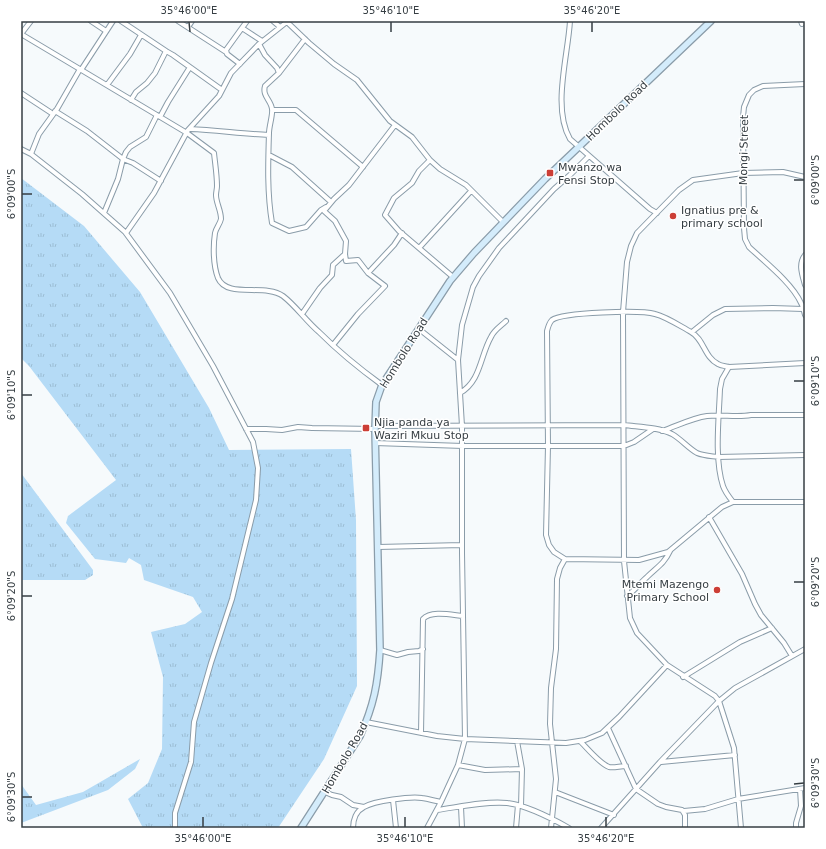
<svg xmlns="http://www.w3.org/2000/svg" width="826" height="849" viewBox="0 0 826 849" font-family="'DejaVu Sans',sans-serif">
	<defs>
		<pattern id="grass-tufts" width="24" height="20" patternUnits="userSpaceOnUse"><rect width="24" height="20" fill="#b5dbf6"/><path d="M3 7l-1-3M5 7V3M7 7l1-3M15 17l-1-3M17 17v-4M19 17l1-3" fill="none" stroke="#9cbdd4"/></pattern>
	</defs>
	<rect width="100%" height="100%" fill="#f6fafc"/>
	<path fill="url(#grass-tufts)" d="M21 178 84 226 140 292 209 408 229 450 351 449 356 520 357 686 324 759 278 828H143L128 799 148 783 162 749 163 677 151 632 185 624 202 612 193 597 144 580 141 565 129 558 126 563 95 559 66 523 68 516 116 480 29 366 21 358Z
		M21 473 93 570V575L85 580H21Z
		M140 759 135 769 108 790 21 823V784L36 805 83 792Z"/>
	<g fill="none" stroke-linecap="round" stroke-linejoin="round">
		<g stroke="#8a9ca9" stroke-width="6">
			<path id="street" d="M91 21 106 31
				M121 21 166 51 173 55 222 90
				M178 21 226 52
				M273 21 280 27
				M570 21C568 56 552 108 570 139L650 209 657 213
				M801 21 802 24
				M287 22 309 43 334 64 357 80 390 121 412 137 430 160 440 169 466 185 503 222
				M188 27 192 21
				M242 28 262 41
				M21 34 187 133 214 153C215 163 217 175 217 186 217 189 216 192 216 195 216 203 221 210 221 219 220 224 216 228 215 233 213 246 213 265 218 278 227 299 265 283 283 296 296 306 306 321 319 332 338 351 360 369 382 385
				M21 34 31 21
				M305 39 279 73 265 86C262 96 271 100 272 109 273 115 269 126 269 133 268 163 267 193 272 223L289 231 306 227 321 210 326 207
				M259 44 265 55 277 68 279 73
				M240 64 227 54 226 50 247 21
				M81 70 113 21
				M805 84 763 86 754 90 749 95 744 107 743 117 744 228 745 239 749 247C765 262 792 283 801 303 803 306 804 311 805 315
				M107 85 130 54 141 35
				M21 93 53 114
				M131 100 136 92 147 83 155 73 166 51
				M272 110H296L363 167
				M55 111 87 131 123 159 133 163 161 181
				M160 117 168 102 190 67
				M190 129C216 130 243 134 269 135
				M21 149 31 154 82 194 125 232 170 293 213 366 253 442 258 468 256 500 232 599 211 663 194 722 191 762 175 813V828
				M31 154 39 134 57 109 80 69
				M269 155 292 167 331 202
				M430 160 419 171 412 183 394 198 385 215 399 231 453 277
				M104 213 118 179 123 159 126 152 130 147 146 137 157 115
				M126 233 154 193 188 130 219 96 231 73 259 44 288 21
				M419 248 471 191
				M805 255C798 264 802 274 805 285
				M368 273 394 245 402 233
				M302 314 320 288 332 275 333 265 345 254
				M419 329 458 360
				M692 332 713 315 725 309 773 308 803 309
				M333 345 358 314 385 286 368 273 358 260 346 261 345 254 346 241 335 221 324 211 334 199 349 185 395 125
				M805 363 729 367C726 366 721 366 718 364 704 357 704 339 691 332 680 326 667 317 655 314 641 310 563 312 552 320 549 323 548 327 547 331L548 446 546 535 549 545 554 552 565 559 639 560 668 552 722 507 733 502H805
				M729 367 722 379 720 389C719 417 714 459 723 486 725 492 729 497 733 502
				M460 393C481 381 480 356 491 337 494 330 501 326 506 321
				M375 426 624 425C639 427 658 427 672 434 681 439 688 448 697 453 704 456 711 456 718 457L805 455
				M246 429H266L282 430 298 427 312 428 375 429
				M662 431C677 426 692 418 707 416 722 414 736 418 751 415H805
				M375 443 463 446H624L634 442 653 429
				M709 517 742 574 755 604 761 615 784 643 792 656
				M378 547 462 545
				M627 596C635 590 640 583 647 577 657 567 664 564 670 551
				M380 650 397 655 408 652 419 651 423 649
				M683 677 740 642 772 628
				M366 722 437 736 465 739 566 743 585 740 602 733 619 717 667 665
				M608 728 636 789 658 804 666 807 682 810 685 815V828
				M421 733 423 619C431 610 452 615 463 616
				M517 741 522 769 521 806
				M580 741C587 748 600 764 609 767 614 768 620 766 626 766
				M661 762 735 755
				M458 765 485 770 522 769
				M325 792 332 795 341 797 353 805 364 807
				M555 792 614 815
				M393 800 396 828
				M461 807 462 828
				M437 810C459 807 484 801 507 803 525 805 553 819 569 828
				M684 811 705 809 738 799 805 788
				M353 828C353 820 356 811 364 807 374 801 411 796 422 798 429 799 435 801 441 802
				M427 828 441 802 458 765 465 739 462 553V426L458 360 462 325 473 287 479 276 499 248 554 189 571 174 589 156
				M516 828 518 805
				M551 828 556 779 550 724 551 688 556 649 557 579 560 568 565 559
				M601 828 660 762 719 701 735 688 805 649
				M741 828 734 748 719 701 715 696 667 665 637 633 630 618 624 561 623 312 627 262 631 246 637 233 679 190 693 180 743 173 783 172 805 177
				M796 828V823L801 806 800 789"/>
		</g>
		<g stroke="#8a9ca9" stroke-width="8">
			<path id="secondary" d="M301 828 360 736C374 705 378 683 380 650L375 429 376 402 382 385 450 281 474 253 545 179 711 21"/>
		</g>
		<use href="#street" stroke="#fff" stroke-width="4"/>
		<use href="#secondary" stroke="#d4ecfb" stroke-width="5.5"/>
	</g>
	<path fill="none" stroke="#363e43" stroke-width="1.5" d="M189 22 190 32M391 22V32M592 22V32M794 180H804M22 194H32M794 381H804M22 395H32M794 582H804M22 596H32M794 784 804 783M22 797H32M203 817V827M405 817V827M606 817V827"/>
	<g fill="#cc3e36" stroke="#fff" stroke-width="1.5">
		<rect x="546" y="169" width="8" height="8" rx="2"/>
		<circle cx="673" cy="216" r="4"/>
		<rect x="362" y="424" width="8" height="8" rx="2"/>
		<circle cx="717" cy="590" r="4"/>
	</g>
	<g text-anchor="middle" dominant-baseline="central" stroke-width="3" stroke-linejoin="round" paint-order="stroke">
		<g font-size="11" fill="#363e43" stroke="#fff">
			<text transform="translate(617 111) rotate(-44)">Hombolo Road</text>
			<text transform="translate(744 150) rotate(-89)">Mongi Street</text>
			<text transform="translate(404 353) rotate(-58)">Hombolo Road</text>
			<text transform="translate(345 758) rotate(-60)">Hombolo Road</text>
		</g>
		<g font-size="11" fill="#363e43" stroke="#fff" text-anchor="start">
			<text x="558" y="167">Mwanzo wa<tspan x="558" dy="13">Fensi Stop</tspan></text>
			<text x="681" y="210">Ignatius pre &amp;<tspan x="681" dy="13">primary school</tspan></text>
			<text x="374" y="422">Njia panda ya<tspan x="374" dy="13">Waziri Mkuu Stop</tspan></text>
			<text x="709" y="584" text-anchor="end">Mtemi Mazengo<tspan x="709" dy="13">Primary School</tspan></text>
		</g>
	</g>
	<rect width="826" height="849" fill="none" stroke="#ffffff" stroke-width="44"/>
	<rect x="22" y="22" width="782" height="805" fill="none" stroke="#363e43" stroke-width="1.5"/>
	<g font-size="10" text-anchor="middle" fill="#363e43">
		<text x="189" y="14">35°46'00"E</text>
		<text x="391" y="14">35°46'10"E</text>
		<text x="592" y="14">35°46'20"E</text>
		<text transform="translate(815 180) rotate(-90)" y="4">6°09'00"S</text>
		<text transform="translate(11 194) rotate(-90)" y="4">6°09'00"S</text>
		<text transform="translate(815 381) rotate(-90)" y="4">6°09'10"S</text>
		<text transform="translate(11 395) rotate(-90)" y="4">6°09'10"S</text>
		<text transform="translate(815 582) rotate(-90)" y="4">6°09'20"S</text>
		<text transform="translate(11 596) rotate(-90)" y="4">6°09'20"S</text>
		<text transform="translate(815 783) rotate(-90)" y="4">6°09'30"S</text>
		<text transform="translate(11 797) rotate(-90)" y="4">6°09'30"S</text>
		<text x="203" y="842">35°46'00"E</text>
		<text x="405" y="842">35°46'10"E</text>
		<text x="606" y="842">35°46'20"E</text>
	</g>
</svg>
